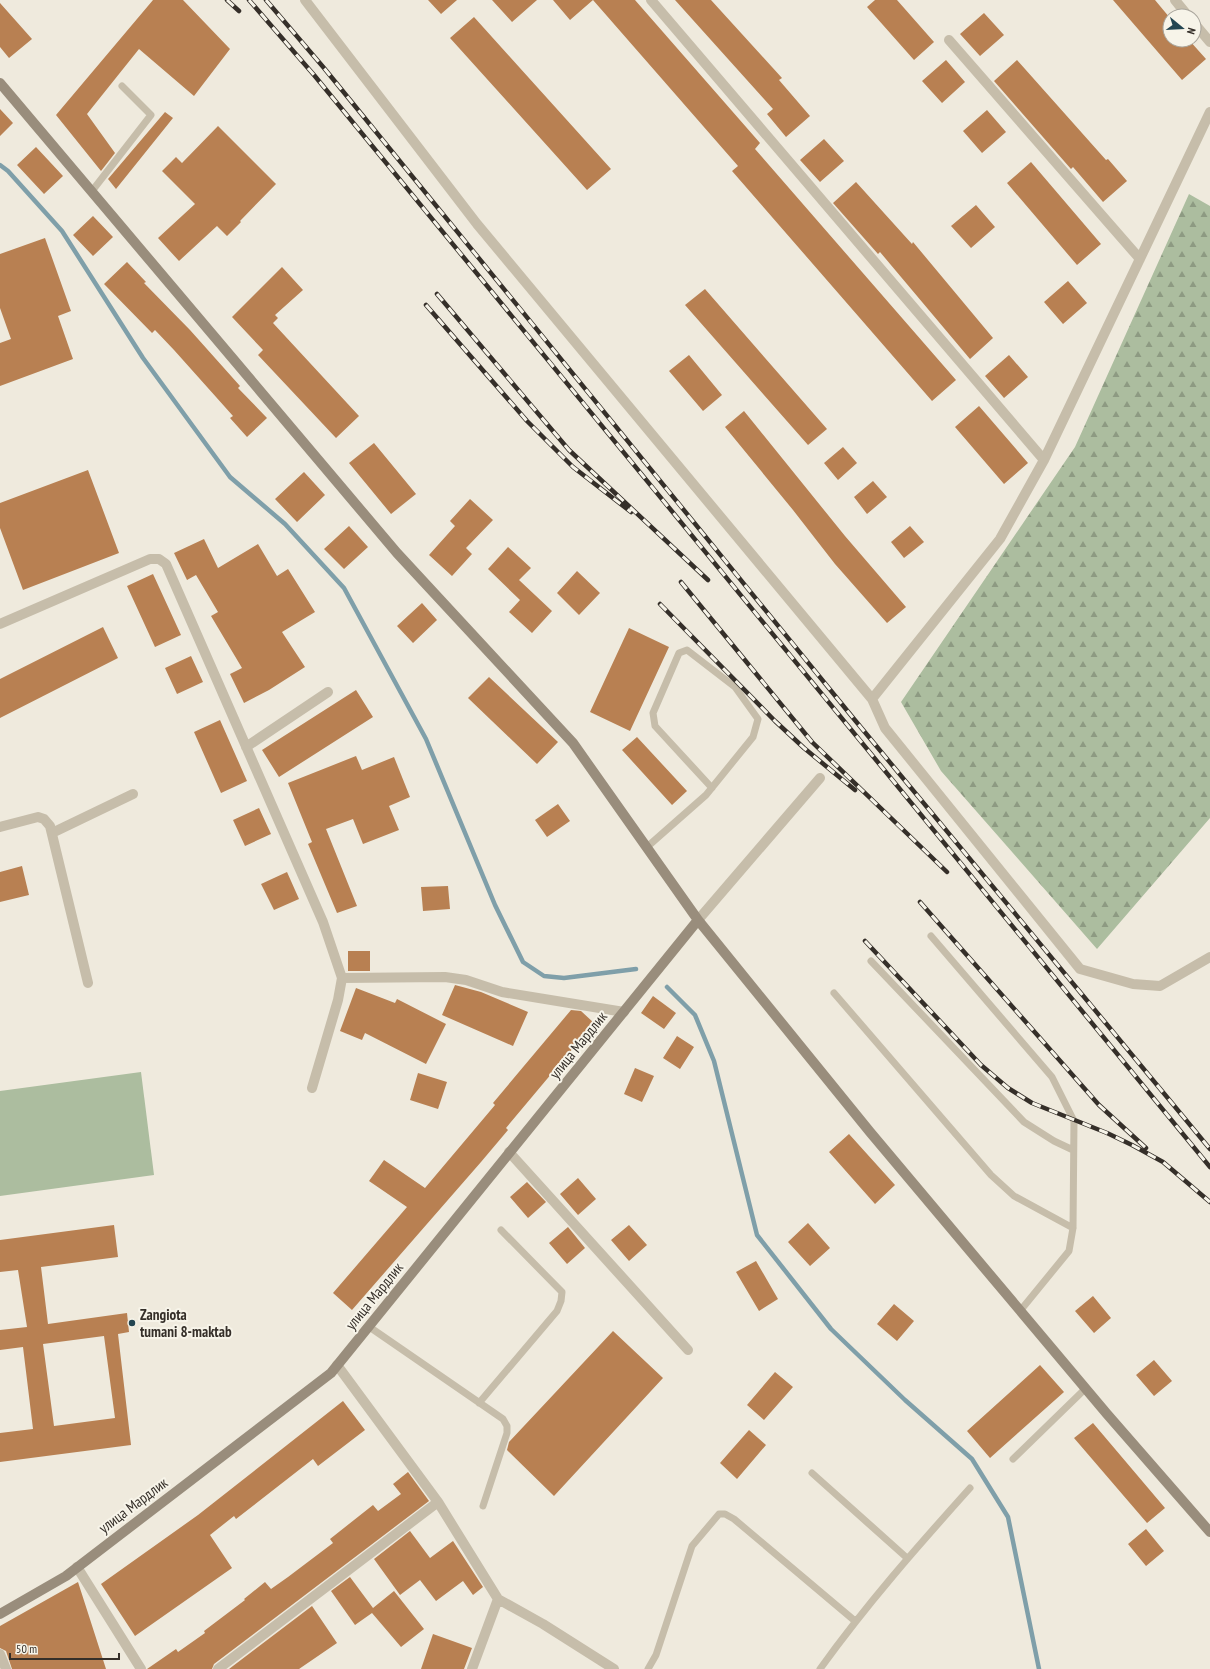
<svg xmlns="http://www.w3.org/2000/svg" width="1210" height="1669" viewBox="0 0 1210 1669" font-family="'PT Sans Narrow',sans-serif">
	<defs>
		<pattern id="forest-firs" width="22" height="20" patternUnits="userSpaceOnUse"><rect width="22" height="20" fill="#acbd9f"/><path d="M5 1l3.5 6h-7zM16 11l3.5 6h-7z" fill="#8d9a82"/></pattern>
	</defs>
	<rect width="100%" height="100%" fill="#efeadd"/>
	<path fill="#acbd9f" d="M141 1072 154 1175 0 1196V1091Z"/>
	<path fill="url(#forest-firs)" d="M1189 194 1210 206V818L1097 949 941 771 901 702 1075 447Z"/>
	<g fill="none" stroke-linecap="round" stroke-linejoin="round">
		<path stroke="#7f9fa9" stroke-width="4.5" d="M0 165 8 171 62 231 143 358 230 477 285 524 344 588 426 739 495 905 523 962 544 976 564 978 636 969
			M667 987 695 1015 714 1061 757 1235 831 1329 905 1400 972 1459 1008 1517 1039 1669"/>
	</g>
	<path fill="#b88052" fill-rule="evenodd" d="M153 0H183L230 49 194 96 139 49 87 114 115 153 101 171 56 115Z
		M428 0H457L441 14Z
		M492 0H537L512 22Z
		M553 0H635L760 143 755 149 956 380 932 401 732 171 738 166 593 0 570 20Z
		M675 0H711L782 78 779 80 810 116 786 137 767 114 773 109Z
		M875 0H897L934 42 914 60 867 7Z
		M1113 0H1155L1170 18V40H1189L1206 59 1182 80Z
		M0 3 32 39 9 58 0 47Z
		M984 13 1004 35 980 56 960 34Z
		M474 17 611 169 587 190 450 38Z
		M946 60 965 82 942 103 922 81Z
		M1017 60 1106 160 1108 159 1127 181 1103 202 1073 167 1071 169 994 81Z
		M0 109 13 123 0 136Z
		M987 110 1006 132 982 153 963 131Z
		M165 112 173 118 116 189 108 179Z
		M218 126 276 184 240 221 241 222 227 236 217 226 179 261 158 238 195 204 162 171 176 157 182 163Z
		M824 139 844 161 820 182 800 160Z
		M36 147 63 176 44 194 17 165Z
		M1031 162 1101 244 1077 265 1007 183Z
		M856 182 912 244 913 242 993 338 970 359 880 252 878 254 833 203Z
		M976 205 995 227 971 248 951 226Z
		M93 216 113 237 93 256 73 235Z
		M45 238 71 311 58 316 73 359 0 386V343L11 339 0 308V254Z
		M127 262 146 282 144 283 190 330 240 386 238 388 267 418 247 437 230 418 233 416 174 350 155 330 152 333 104 284Z
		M282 267 303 290 275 315 278 318 273 323 359 416 336 438 258 355 263 350 232 317Z
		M1068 281 1087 303 1063 324 1044 302Z
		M705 289 827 429 808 445 685 305Z
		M689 355 722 395 703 411 669 371Z
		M1009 355 1028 377 1004 398 985 376Z
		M979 406 1028 463 1004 484 955 427Z
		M744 411 845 536 906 607 887 623 835 564 793 510 725 427Z
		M374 443 416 494 391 514 349 463Z
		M843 447 857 463 838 480 824 463Z
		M88 470 119 553 23 590 0 528V503Z
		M304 472 325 495 297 522 275 499Z
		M873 481 887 497 867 514 854 497Z
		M470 499 493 520 466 548 472 554 452 576 429 555 455 526 450 521Z
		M349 526 368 547 344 569 324 549Z
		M910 526 924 542 904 558 891 542Z
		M204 539 218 568 258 544 277 576 288 569 315 612 282 632 305 667 269 690 244 703 230 674 242 668 211 616 218 612 196 575 187 580 174 553Z
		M508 547 531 568 519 580 552 611 532 633 509 612 520 600 488 569Z
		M577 571 600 593 579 615 557 593Z
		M153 574 181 635 155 647 127 586Z
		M422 603 437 620 413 643 397 626Z
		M103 627 118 658 0 718V679Z
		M629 628 669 647 630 731 590 712Z
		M191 656 203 682 177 694 165 668Z
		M489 677 558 742 537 764 468 698Z
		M356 690 373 717 279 777 262 750Z
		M220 720 247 781 221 793 194 732Z
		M637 737 687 791 672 805 622 750Z
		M356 756 362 770 394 757 410 797 389 806 399 830 363 844 353 819 326 829 357 906 337 913 308 844 312 842 288 783Z
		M558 804 570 821 547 837 535 820Z
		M259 808 271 834 245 846 233 820Z
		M22 866 29 895 0 902V872Z
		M287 872 299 899 274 910 261 884Z
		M448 886 450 909 423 911 421 887Z
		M348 951H370V971H348Z
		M455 985 481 992 528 1012 513 1046 442 1015Z
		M356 988 395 1003 397 999 446 1024 426 1064 365 1033 362 1040 340 1031Z
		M653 996 676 1013 664 1029 641 1013Z
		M571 1010 581 1011 594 1023 506 1128 508 1130 481 1162 352 1310 333 1293 407 1207 369 1181 384 1160 425 1188 495 1105 493 1103Z
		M677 1036 694 1047 680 1069 663 1058Z
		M635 1068 654 1076 642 1102 624 1094Z
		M418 1073 447 1082 438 1109 410 1100Z
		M849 1134 895 1185 875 1204 829 1152Z
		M578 1178 596 1199 578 1215 560 1194Z
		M527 1182 546 1202 528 1218 510 1197Z
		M808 1223 830 1248 810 1266 788 1242Z
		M114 1225 118 1257 41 1267 48 1324 127 1313 129 1332 118 1334 131 1445 0 1462V1433L33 1429 23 1347 0 1350V1330L27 1327 18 1270 0 1272V1240ZM104 1336 115 1418 54 1426 43 1344Z
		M629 1225 647 1245 629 1261 611 1240Z
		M568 1227 585 1248 567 1264 549 1243Z
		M756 1261 778 1299 759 1311 736 1272Z
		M1093 1296 1111 1318 1094 1333 1075 1311Z
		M894 1304 914 1321 897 1341 877 1324Z
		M613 1331 663 1378 554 1496 507 1450 509 1442Z
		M1154 1360 1172 1381 1154 1396 1136 1375Z
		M1040 1365 1064 1392 990 1458 967 1431Z
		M775 1372 793 1387 764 1420 747 1405Z
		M343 1401 365 1430 318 1466 313 1459 236 1519 234 1516 210 1535 232 1568 135 1636 101 1584 198 1515Z
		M1093 1423 1165 1508 1147 1523 1074 1438Z
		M749 1430 766 1445 737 1479 720 1463Z
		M408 1472 429 1501 214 1664 212 1669H147L176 1649 178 1652 205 1633 204 1631 245 1600 244 1599 265 1582 271 1589 288 1577 333 1543 330 1539 373 1505 378 1511 401 1494 393 1484Z
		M1146 1529 1164 1551 1146 1566 1128 1544Z
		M410 1531 430 1558 453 1541 483 1587 473 1595 463 1581 436 1601 420 1580 400 1595 374 1559Z
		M350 1577 373 1608 394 1591 424 1629 401 1647 372 1613 355 1625 331 1591Z
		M78 1582 106 1669H12L6 1651 0 1648V1626Z
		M312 1606 337 1643 299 1669H229Z
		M433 1634 472 1648 464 1669H421Z"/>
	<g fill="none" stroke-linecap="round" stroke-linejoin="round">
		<path stroke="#c6bdaa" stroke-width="7" d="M92 191 151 115 122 86
			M647 847 706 795 753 737 758 719 735 687 687 650 679 653 653 713 655 726 712 788
			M931 936 1052 1077 1074 1121 1073 1228 1069 1251 1020 1311
			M871 961 1024 1122 1054 1141 1073 1150
			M834 993 991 1175 1014 1196 1073 1228
			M368 1326 503 1419 507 1426V1433L483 1506
			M479 1403 557 1311 561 1301 562 1292 501 1230
			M1013 1459 1085 1389
			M812 1473 907 1558
			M648 1669 656 1655 692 1546 719 1514H725L734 1519 855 1621
			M820 1669C866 1605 917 1547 970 1488"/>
		<path stroke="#c6bdaa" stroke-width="10" d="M305 0 477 224 872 699 885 728 1080 969 1133 984 1160 986 1210 957
			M651 0 1044 460
			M1175 0 1188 16
			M1194 23 1210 42
			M949 40 1140 259
			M0 624 150 559H159L166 564 323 922 342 978 338 1000 312 1088
			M872 699 1000 539 1044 460 1210 112
			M246 747 328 692
			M0 827 38 817 44 819 50 826 88 983
			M52 833 133 794
			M698 920 820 778
			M342 978 445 977 466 980 502 992 624 1012
			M509 1152 688 1350
			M337 1365 438 1502 498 1599 543 1624 614 1669
			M77 1567 141 1669
			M0 1654 6 1669
			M218 1669 438 1502
			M472 1669 498 1599"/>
		<path stroke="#998d7c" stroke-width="10" d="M0 83 397 553 573 743 698 920 870 1132 1107 1414 1210 1532
			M0 1614 66 1576 331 1373 698 920"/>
		<g stroke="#352f29" stroke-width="4.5">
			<path id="rail" d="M227 0 239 11
				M249 0 314 75 1210 1167
				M266 0 324 68 854 719 1210 1149
				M437 294 569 450 708 580
				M426 305 527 421 573 467 631 512
				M681 582 812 742 947 872
				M660 604 775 721 804 748 855 790
				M920 902 1099 1105 1146 1148
				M865 941 981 1065 1008 1088 1032 1103 1107 1133 1132 1145 1163 1162 1210 1202"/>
		</g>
		<use href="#rail" stroke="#f7f4e9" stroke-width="3" stroke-dasharray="9" stroke-linecap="butt"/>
	</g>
	<circle fill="#234551" stroke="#f7f4e9" stroke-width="1.5" cx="132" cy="1323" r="4"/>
	<g text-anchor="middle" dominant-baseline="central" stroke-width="4" stroke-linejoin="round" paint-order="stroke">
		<g font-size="15" fill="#352f29" stroke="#f7f4e9">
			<text transform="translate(578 1045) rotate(-51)">улица Мардлик</text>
			<text transform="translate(374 1296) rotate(-51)">улица Мардлик</text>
			<text transform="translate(133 1505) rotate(-37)">улица Мардлик</text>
		</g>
		<g font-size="15" font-weight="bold" fill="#352f29" stroke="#f7f4e9" text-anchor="start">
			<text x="140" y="1314">Zangiota<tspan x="140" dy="17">tumani 8-maktab</tspan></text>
		</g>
	</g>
	<g transform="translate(1182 28) rotate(108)"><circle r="19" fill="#f7f4e9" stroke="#a9a59c"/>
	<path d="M0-3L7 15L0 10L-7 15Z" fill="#234551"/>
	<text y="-6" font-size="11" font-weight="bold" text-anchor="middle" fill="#352f29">N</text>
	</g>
	<path d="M10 1653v6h109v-6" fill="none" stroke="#352f29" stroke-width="2"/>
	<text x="16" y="1653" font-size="12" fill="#352f29" stroke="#f7f4e9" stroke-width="3" paint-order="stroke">50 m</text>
</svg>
